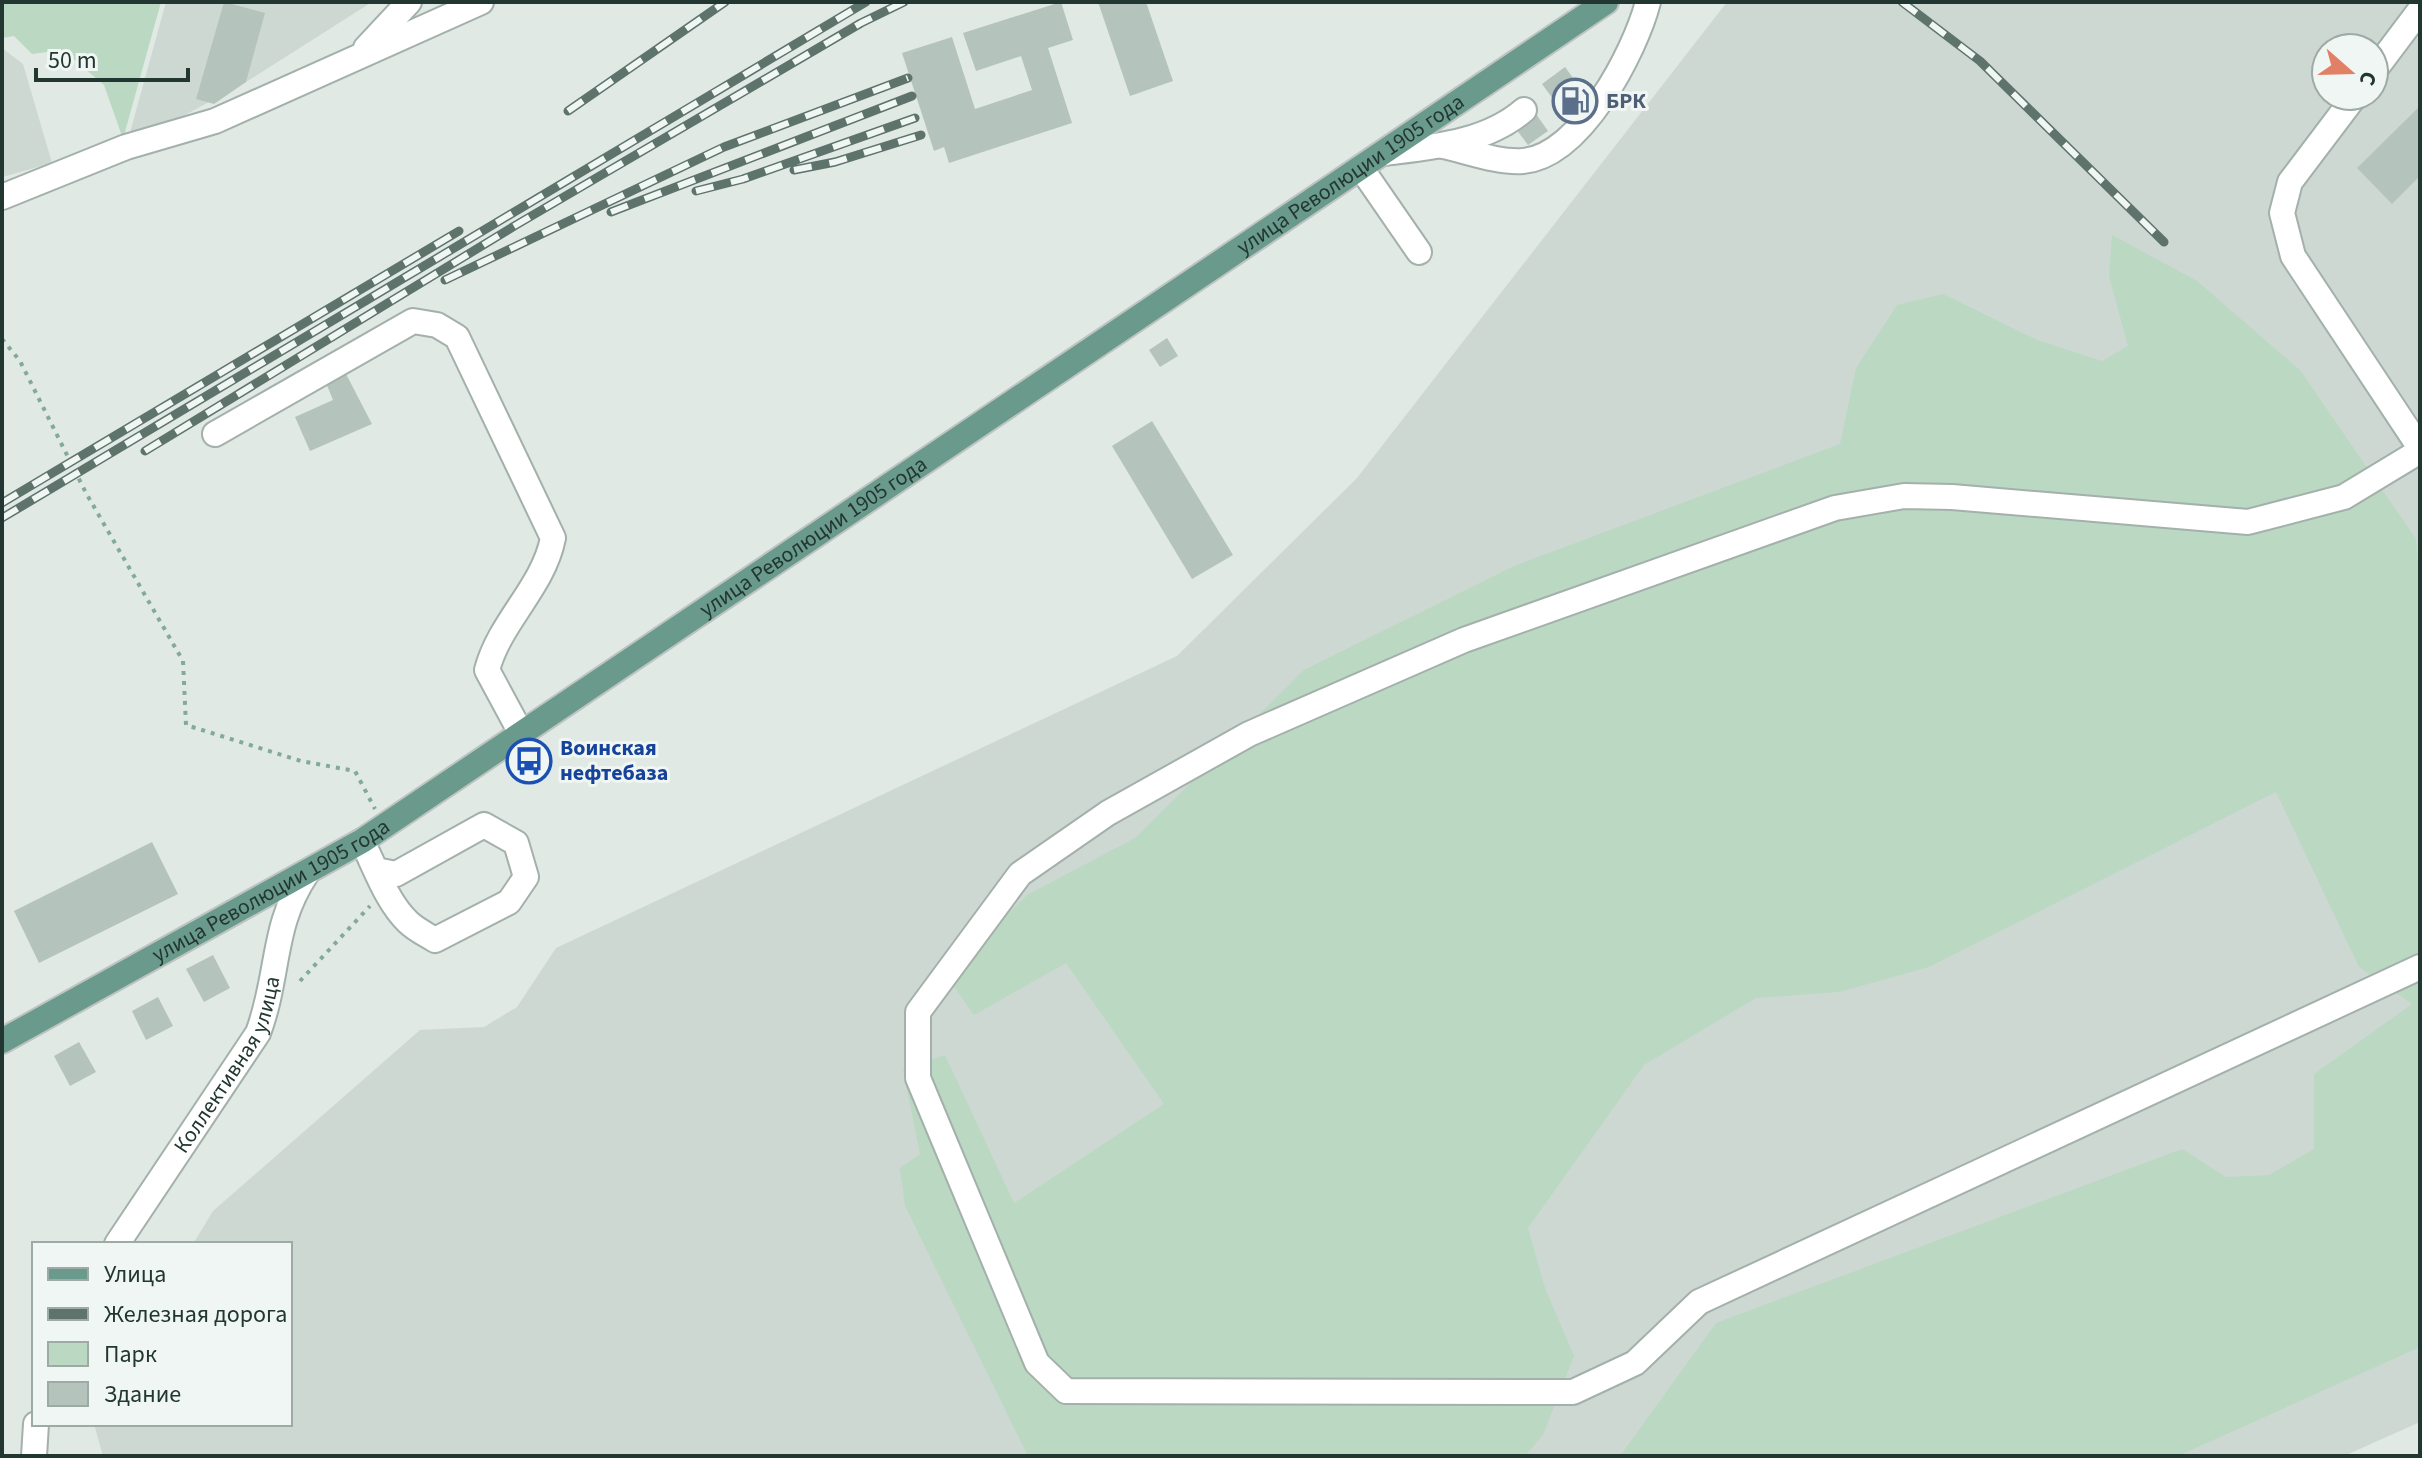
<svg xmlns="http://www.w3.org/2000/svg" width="2422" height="1458" viewBox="0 0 2422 1458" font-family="'Source Sans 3',sans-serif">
	<rect width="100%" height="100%" fill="#e0e9e4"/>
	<path fill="#ced8d3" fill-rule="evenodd" d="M166 2H372L246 82 126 147Z
		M1727 2H2420V1422L2344 1456H103L94 1424H290V1244H193L213 1211 420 1030 484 1027 517 1007 556 948 1177 656 1357 478ZM2326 48H2374V96H2326Z
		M2 48 23 64 52 163 2 177Z"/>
	<path fill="#bbd8c2" d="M2 2H161L123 139 104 85 63 50 32 54 14 36 2 38Z
		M2112 235 2197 281 2300 370 2416 539 2420 590V1347L2178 1456H1620L1716 1323 2182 1149 2226 1177 2269 1175 2314 1149V1074L2412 1004 2359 967 2276 792 1929 967 1839 992 1756 998 1644 1065 1528 1228 1545 1288 1574 1356 1543 1435 1525 1456H1028L905 1206 900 1168 920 1154 903 1070 945 1055 1014 1203 1164 1104 1066 963 974 1015 946 975 1027 895 1135 838 1304 670 1514 566 1840 444 1856 368 1897 305 1943 294 2037 340 2102 361 2128 346 2109 276Z"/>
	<path fill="#b5c3bd" d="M224 2 265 13 246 82 214 104 196 99Z
		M1061 2 1073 40 1048 48 1072 123 949 163 944 147 934 151 902 53 952 37 975 109 1032 90 1021 56 976 71 963 33Z
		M1098 2H1146L1173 81 1130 96Z
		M1565 67 1593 105 1570 122 1542 84Z
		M2420 106V176L2392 204 2357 168Z
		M1536 114 1548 131 1528 145 1516 129Z
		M1167 338 1178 356 1160 367 1149 350Z
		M346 374 372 424 310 451 295 417 333 400 326 383Z
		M1152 421 1233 555 1192 579 1112 446Z
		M152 842 178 894 39 963 14 911Z
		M213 955 230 988 204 1002 186 969Z
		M158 997 173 1026 146 1040 132 1011Z
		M79 1042 96 1072 70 1086 54 1056Z"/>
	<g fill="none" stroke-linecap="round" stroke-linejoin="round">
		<g stroke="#a3b0ab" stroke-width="28">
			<g id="minor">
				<path d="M366 48 409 2"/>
				<path d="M2374 71 2420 10"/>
				<path d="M2355 96 2290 182 2282 213 2293 256 2420 448"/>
				<path d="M1443 146C1467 151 1498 163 1523 161 1581 156 1635 52 1648 2"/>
				<path d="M1384 153C1432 147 1486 143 1524 110"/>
				<path d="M1361 168 1419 252"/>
				<path d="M2 197 126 147 215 121 481 2"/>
				<path d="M215 434 413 321 437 325 457 337 553 538C543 588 500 621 487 670L521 733"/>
				<path d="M2420 451 2344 497 2248 522 1952 497 1904 496 1835 508 1464 640 1249 734 1108 813 1020 874 918 1012V1078L1037 1363 1066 1391 1573 1392 1635 1363 1699 1302 2420 967"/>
				<path d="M362 841C375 867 387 902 408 922 415 929 427 935 435 940L509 902 526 877 516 843 484 825 396 874 376 870"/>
				<path id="s1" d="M117 1244 258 1033C280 974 271 926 307 873"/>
				<path d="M34 1456 36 1424"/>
			</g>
		</g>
		<g stroke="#bdc3c1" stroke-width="28">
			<g id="major">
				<path id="s2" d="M2 1041 362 841 1606 2"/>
			</g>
		</g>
		<path stroke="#83a99c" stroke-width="4" stroke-dasharray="4 6" stroke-linecap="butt" d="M2 339 20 361 86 493 183 661 186 725 301 761 355 771 375 809
			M300 981 370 906"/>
		<use href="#minor" stroke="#fff" stroke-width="24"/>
		<use href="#major" stroke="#699a8c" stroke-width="24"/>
		<g stroke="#5d736c" stroke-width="9">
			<path id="rail" d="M1902 2 1980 61 2164 242
				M568 111 725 2
				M794 170 835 162 921 135
				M696 191 743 179 915 118
				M611 212 912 96
				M445 280 724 147 908 78
				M145 451 516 225 861 23 904 2
				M2 503 459 231
				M2 518 866 2"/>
		</g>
		<use href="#rail" stroke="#f0f6f3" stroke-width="6" stroke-dasharray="18" stroke-linecap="butt"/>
	</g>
	<defs>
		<g id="fuel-ring" transform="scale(2.3)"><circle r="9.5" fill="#f0f6f3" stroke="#5c6f8a" stroke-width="1.5"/><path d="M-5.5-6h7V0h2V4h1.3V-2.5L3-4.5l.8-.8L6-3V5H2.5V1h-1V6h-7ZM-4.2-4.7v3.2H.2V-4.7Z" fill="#5c6f8a"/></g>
		<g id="bus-ring" transform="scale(2.3)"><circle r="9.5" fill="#f0f6f3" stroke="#1a4fb4" stroke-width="1.5"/><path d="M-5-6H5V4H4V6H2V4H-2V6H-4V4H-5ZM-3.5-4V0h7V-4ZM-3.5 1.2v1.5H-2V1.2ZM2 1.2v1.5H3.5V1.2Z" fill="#1a4fb4"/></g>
	</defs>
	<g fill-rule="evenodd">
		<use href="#fuel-ring" x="1575" y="101"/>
		<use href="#bus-ring" x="529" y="761"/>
	</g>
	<g text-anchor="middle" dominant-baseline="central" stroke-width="6" stroke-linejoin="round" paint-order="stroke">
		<g font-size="22" font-weight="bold" fill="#4e5e75" stroke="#f0f6f3" text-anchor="start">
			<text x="1606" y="101">БРК</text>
		</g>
		<g font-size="22" fill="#223731" stroke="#f0f6f3">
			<text stroke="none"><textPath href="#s2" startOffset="1604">улица Революции 1905 года</textPath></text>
			<text stroke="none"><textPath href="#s2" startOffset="956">улица Революции 1905 года</textPath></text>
			<text stroke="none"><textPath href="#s2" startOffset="308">улица Революции 1905 года</textPath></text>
			<text stroke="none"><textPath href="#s1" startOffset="212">Коллективная улица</textPath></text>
		</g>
		<g font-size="22" font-weight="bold" fill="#164399" stroke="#f0f6f3" text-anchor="start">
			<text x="560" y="748">Воинская<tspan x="560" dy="25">нефтебаза</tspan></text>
		</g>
	</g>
	<rect width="2422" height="1458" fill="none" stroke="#223731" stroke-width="8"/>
	<rect x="32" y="1242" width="260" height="184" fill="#f0f6f3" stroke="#9eaaa5" stroke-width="2"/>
	<rect x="48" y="1268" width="40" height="12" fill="#699a8c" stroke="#9eaaa5" stroke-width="2"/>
	<text x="104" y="1282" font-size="24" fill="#223731">Улица</text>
	<rect x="48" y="1308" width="40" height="12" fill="#5d736c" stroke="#9eaaa5" stroke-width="2"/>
	<text x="104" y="1322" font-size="24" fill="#223731">Железная дорога</text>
	<rect x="48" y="1342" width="40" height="24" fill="#bbd8c2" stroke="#9eaaa5" stroke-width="2"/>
	<text x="104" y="1362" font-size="24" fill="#223731">Парк</text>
	<rect x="48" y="1382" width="40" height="24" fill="#b5c3bd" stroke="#9eaaa5" stroke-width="2"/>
	<text x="104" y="1402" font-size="24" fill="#223731">Здание</text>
	<g transform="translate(2350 72) rotate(110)"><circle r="38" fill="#f0f6f3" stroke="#9eaaa5" stroke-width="2"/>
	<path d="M0-6L14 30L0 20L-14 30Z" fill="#e28065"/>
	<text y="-12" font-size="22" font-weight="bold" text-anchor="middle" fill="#223731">С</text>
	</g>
	<path d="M36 68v12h152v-12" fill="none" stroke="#223731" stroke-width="4"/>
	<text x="48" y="68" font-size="24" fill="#223731" stroke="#f0f6f3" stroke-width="6" paint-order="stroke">50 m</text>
</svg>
